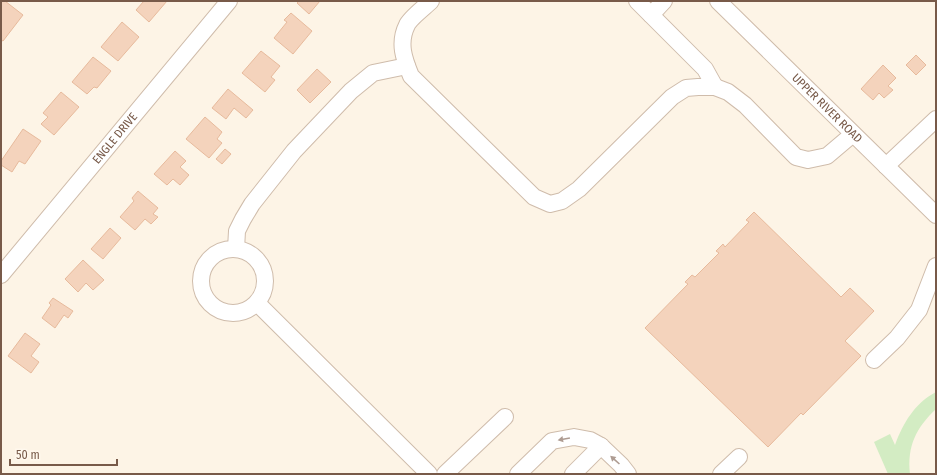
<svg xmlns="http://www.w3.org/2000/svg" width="937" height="475" viewBox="0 0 937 475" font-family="'Fira Sans Condensed',sans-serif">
	<rect width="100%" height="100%" fill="#fdf4e6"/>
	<path fill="#d3ecc3" d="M936 392V409C916 428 907 446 910 474H888L874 442 890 434 895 445C903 423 915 403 936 392Z"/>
	<path fill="#f4d3bc" stroke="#e7ba9c" d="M1 1H5L23 15 3 41 1 40Z
		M144 1H167L149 22 136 10Z
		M299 1H320L309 14 297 3Z
		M291 13 312 31 293 54 274 38 287 22 284 20Z
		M122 22 139 37 118 61 101 47Z
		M261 51 280 66 271 77 275 80 265 92 242 73Z
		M916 55 926 65 916 75 906 65Z
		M93 57 111 71 97 88 94 87 87 94 72 82Z
		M883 65 896 78 888 86 893 90 884 98 879 93 873 100 861 89Z
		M317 69 331 82 310 103 297 90Z
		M228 89 253 110 246 118 234 108 226 119 212 108Z
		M61 92 79 107 54 135 41 124 48 117 43 113Z
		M205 117 222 132 217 139 222 143 209 158 186 139Z
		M23 129 41 141 25 164 19 161 12 172 1 165V161Z
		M225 149 231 154 222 164 216 159Z
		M175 151 186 161 180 167 189 175 180 185 173 179 167 185 154 174Z
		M138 191 158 208 153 214 158 217 151 224 145 219 135 230 120 217 134 201 132 198Z
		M754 212 841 297 850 288 874 311 845 341 861 356 803 415 801 413 768 447 645 328 688 284 685 282 692 275 695 277 719 253 716 251 723 244 725 247 749 222 746 220Z
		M110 228 121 238 103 259 91 249Z
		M83 260 104 280 93 290 86 283 78 292 65 279Z
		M53 298 73 311 68 318 64 315 55 328 42 318 51 305 49 303Z
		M25 333 40 344 31 356 39 362 31 373 8 356Z"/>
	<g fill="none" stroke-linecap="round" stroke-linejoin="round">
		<g stroke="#cfbcab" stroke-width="18">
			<g id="minor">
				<path d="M431 1C425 7 410 18 407 25 398 43 404 59 411 76L534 197 550 204 562 201 579 189 672 97 686 88 698 87H715L728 92 745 105 796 157 808 160 827 156 853 134"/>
				<path d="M637 1 705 69 715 87"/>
				<path id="s1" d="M718 1 936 215"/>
				<path d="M651 15 664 1"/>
				<path d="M886 166 936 119"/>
				<path d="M236 249 237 231 243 219 252 204 294 151 351 91 373 73 407 66"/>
				<circle cx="233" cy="281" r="32"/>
				<path id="s2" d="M1 275 229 1"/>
				<path d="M257 303 429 474"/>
				<path d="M874 360 897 338 919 310 936 266"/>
				<path d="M445 474 505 417"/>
				<path d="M518 474 552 441 574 437 590 440 601 446 621 465 628 474"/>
				<path d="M573 474 601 446"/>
				<path d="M721 474 739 457"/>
			</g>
		</g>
		<use href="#minor" stroke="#fff" stroke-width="16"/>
	</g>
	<defs><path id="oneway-solid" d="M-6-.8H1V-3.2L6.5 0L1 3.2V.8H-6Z"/></defs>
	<g fill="#ae9c92">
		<use href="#oneway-solid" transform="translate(564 439) rotate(170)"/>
		<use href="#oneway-solid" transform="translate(615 460) rotate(-138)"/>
	</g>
	<g text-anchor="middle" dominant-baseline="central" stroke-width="3.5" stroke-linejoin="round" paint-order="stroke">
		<g font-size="12" fill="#785a49" stroke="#fff8ed">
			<text stroke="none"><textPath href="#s1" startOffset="153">UPPER RIVER ROAD</textPath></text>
			<text stroke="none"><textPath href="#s2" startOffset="178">ENGLE DRIVE</textPath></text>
		</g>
	</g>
	<rect width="937" height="475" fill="none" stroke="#785a49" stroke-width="4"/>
	<path d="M10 459v6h107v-6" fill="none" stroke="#785a49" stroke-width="2"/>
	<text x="16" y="459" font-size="12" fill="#785a49" stroke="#fff8ed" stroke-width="3" paint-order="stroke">50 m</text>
</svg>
